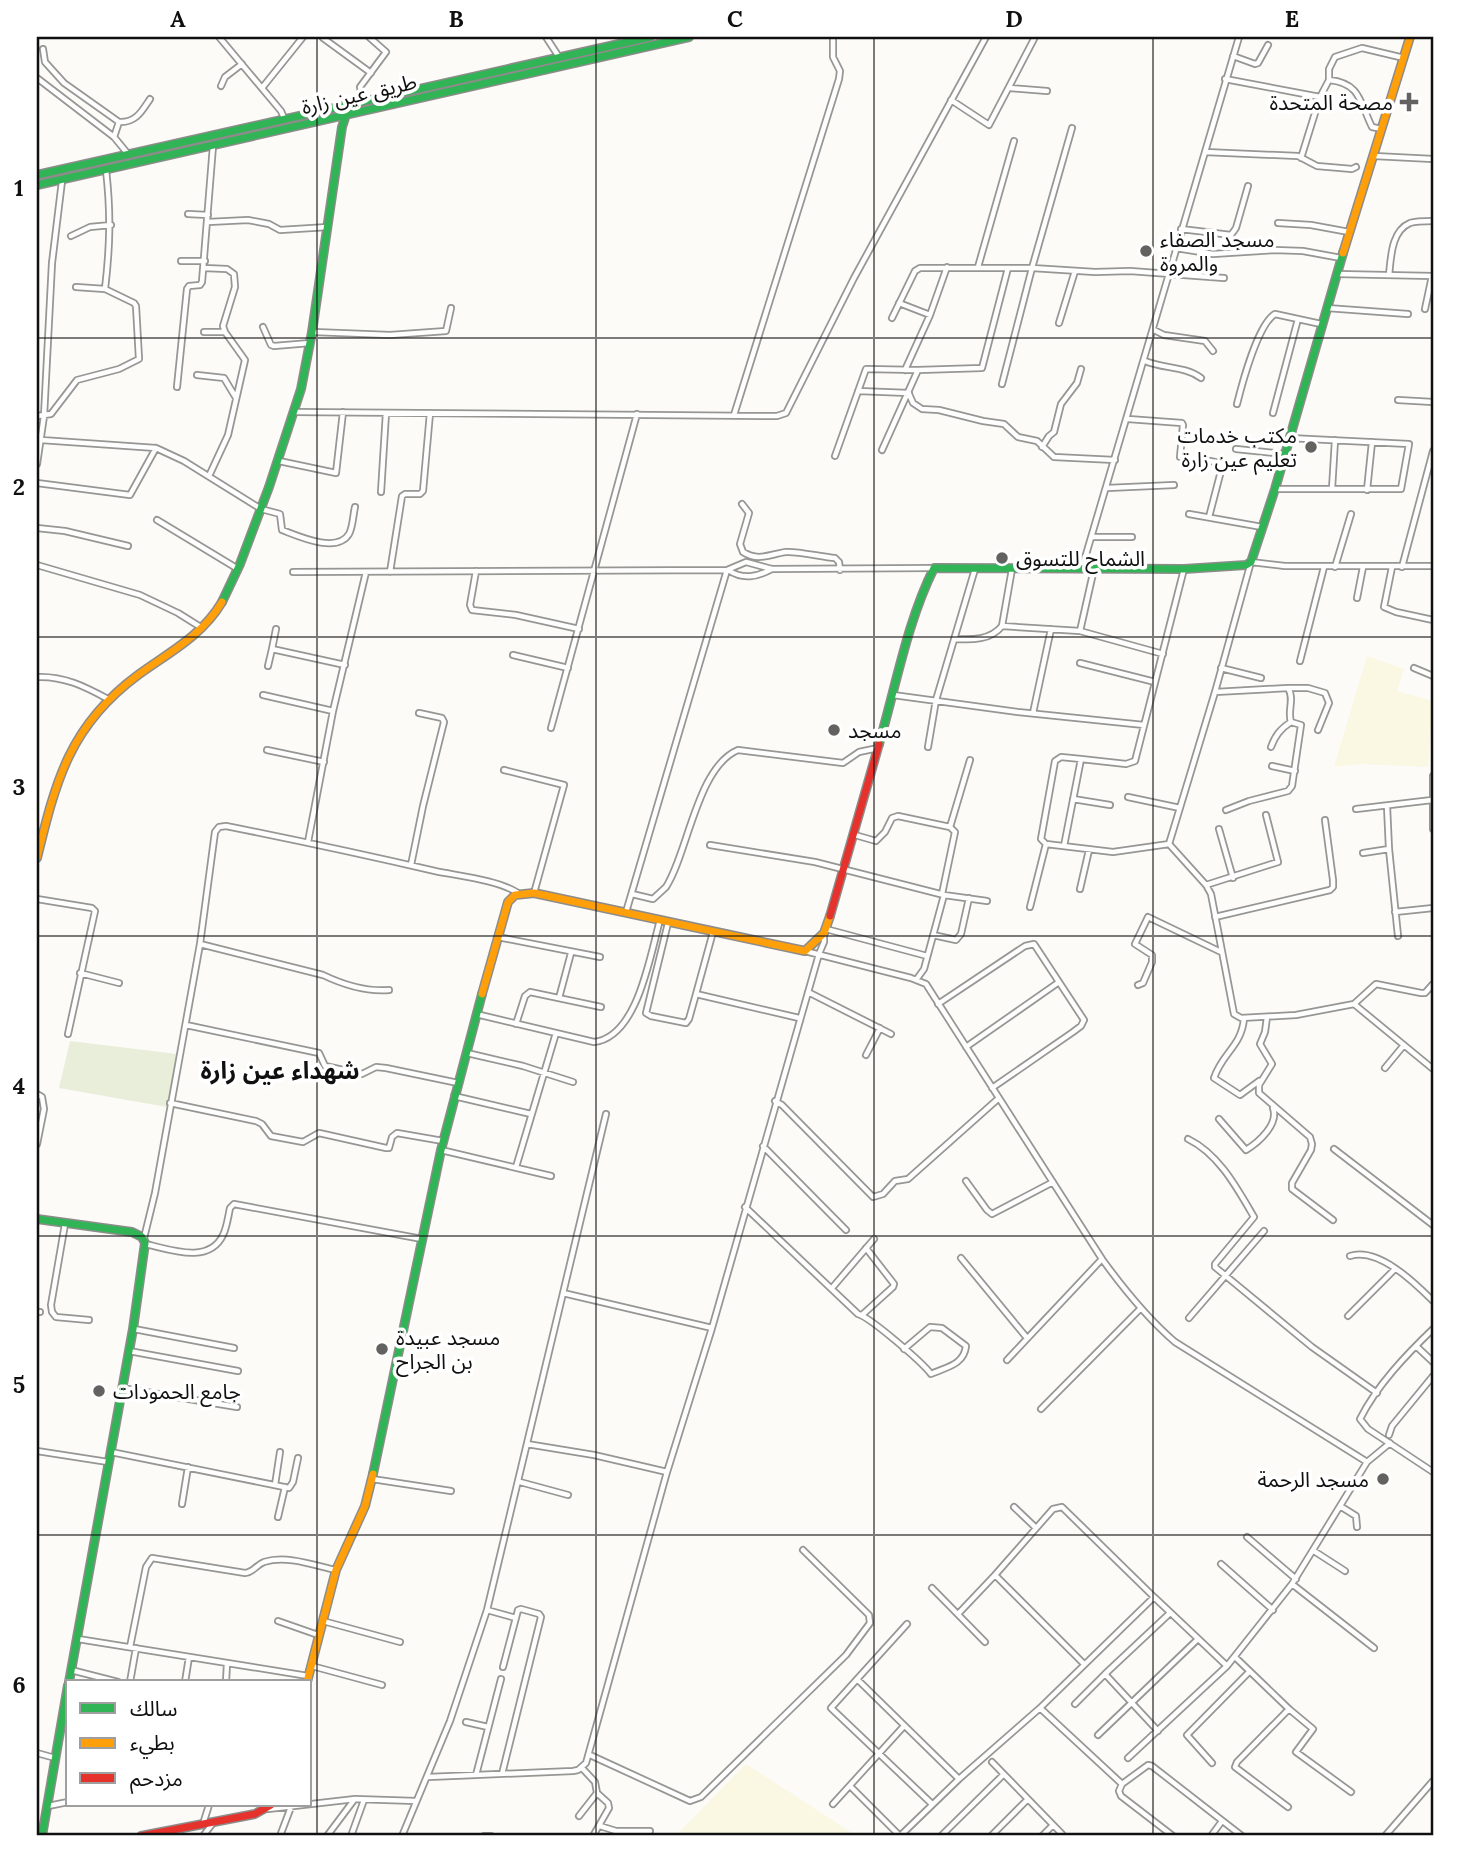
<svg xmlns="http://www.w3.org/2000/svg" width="1470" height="1873" viewBox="0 0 1470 1873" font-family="Lora,'Noto Sans Arabic',serif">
	<rect width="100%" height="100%" fill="#fcfbf7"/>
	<path fill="#faf7e2" d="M1367 656 1404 669 1397 691 1433 701 1428 767 1360 764 1334 767Z
		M746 1764 857 1836H675Z"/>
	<path fill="#e9eeda" d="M70 1041 177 1054 167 1107 59 1088Z"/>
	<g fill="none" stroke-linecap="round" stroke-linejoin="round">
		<g stroke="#969694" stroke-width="8">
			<path id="street" d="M219 37 281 111 284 118
				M546 37 559 57
				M323 38 371 73
				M43 49 45 62 64 83 119 122C136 123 142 111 150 99
				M1233 56 1255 64 1258 63 1268 45
				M37 78 114 137 128 154
				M1225 79 1320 97 1329 80V69L1335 57 1362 48 1404 58
				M1329 80C1361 83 1360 103 1372 127L1382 129
				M221 86 225 77 242 64
				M262 88 303 37
				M1010 88 1047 91
				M363 100 360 87 386 52 369 37
				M951 100 989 125 1035 37
				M114 137 119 122
				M1205 152 1298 156 1317 166 1352 169 1356 167
				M1374 156 1433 159
				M1301 158 1320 97
				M188 214 208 215
				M208 222 248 220 269 224 280 230 328 227
				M1278 223 1311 225 1349 232
				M1181 229 1231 235 1236 228 1248 186
				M71 236 90 227 111 225
				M1176 248 1213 254 1274 250 1303 251 1341 258
				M181 261H205
				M978 267 1014 141
				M204 268 227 269 234 274 235 287 223 326 225 332 245 360 228 435 209 476
				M1337 274 1433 276
				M1389 275C1391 258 1391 231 1410 223 1416 221 1426 221 1433 221
				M76 287 105 289
				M899 303 930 315
				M1327 308 1408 314
				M1425 309 1432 276
				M892 318 915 271 920 268H1032L1095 272 1130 271 1224 278
				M1298 319 1321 324
				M1059 323 1075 271
				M263 327 271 345 274 346 310 343
				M1154 330 1164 335 1205 341 1213 351
				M204 332H225
				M314 332 390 335 446 331 451 308
				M1145 361C1164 369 1185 366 1201 378
				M905 370 930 315 947 267
				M197 375 224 378 236 398
				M1002 384 1032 268 1072 128
				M177 387 187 289 189 286 200 285 202 282 213 146
				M858 391 909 393
				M909 394 913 403 922 409 939 410 983 421 1004 424 1018 437 1037 441 1054 457 1115 460
				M1398 400 1433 402
				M1237 404C1242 384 1258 324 1275 314L1298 319 1273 413
				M295 412 777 416 786 413 854 278 986 37
				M734 415 839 79 840 71 833 57V37
				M37 416 51 414 77 380 119 369 139 359 136 306 134 303 105 289C110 247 111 213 106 170
				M1128 419 1182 423 1183 425 1180 457
				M41 440 156 448 184 461 261 509 280 514 282 530C298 536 337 554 349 534 353 527 353 515 355 507
				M1042 447 1049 436 1054 432 1061 404 1077 383 1081 369
				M1236 449 1284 454
				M882 450 918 370 982 368 1008 268
				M835 456 866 369 918 370
				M1200 459 1220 463 1222 467 1209 517
				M279 461 336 473 343 412
				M37 464 44 416 52 263 62 181
				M37 483 130 495 156 448
				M1107 488 1174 485
				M1275 489H1401L1409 444 1289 438
				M1332 489 1335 440
				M1367 490 1372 442
				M381 492 386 413
				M742 504 749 513 740 544 743 552C759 562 770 554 786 552 797 551 822 557 835 558L839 562 840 570
				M1189 514 1262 527
				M157 520 238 569
				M37 528 65 531 128 546
				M1092 537H1132
				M37 565 140 595 178 613 202 628
				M1335 567 1351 514
				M1392 567 1384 607 1396 612 1433 620
				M1402 567 1433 451
				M1082 568 1239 37
				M1012 569 1002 626 1080 631
				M1094 569 1080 631 1163 654
				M728 570C743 580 757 577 772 569
				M476 571 470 605 472 610 516 615 579 629
				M293 572 727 570 746 562 772 569 933 568
				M390 572 402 496 405 494H420L423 491 430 413
				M1357 598 1363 567
				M276 629 272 649 345 665
				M955 639C972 640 991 640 1002 626
				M513 655 568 668
				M1300 661 1324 567
				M1080 663 1155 682
				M268 666 272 649
				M1221 668 1261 678
				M1414 668 1433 676
				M37 677C64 676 84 686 108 699
				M1288 688H1308L1325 693 1329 703 1318 730
				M1215 692 1288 688C1295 699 1287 711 1291 722
				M263 695 333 711
				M893 695 1018 712 1144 725
				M1033 713 1051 629
				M551 728 637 414
				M928 747 936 700 975 569
				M267 750 324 762
				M1272 766 1295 771
				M504 770 564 785 534 893
				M1433 776V829
				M1128 797 1180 808
				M1073 799 1110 805
				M1387 806 1389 849 1398 936
				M1356 809 1432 800
				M1226 810 1249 801 1288 791 1292 786 1301 725 1291 722C1280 729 1275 736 1271 747
				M950 827 970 760
				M1219 829 1233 878
				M855 835 876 841 885 832 892 818 898 816 950 827 955 832 942 894
				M308 842 333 711 366 572
				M1046 844 1041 839 1055 761 1061 757 1081 759
				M1169 844 1215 692 1251 562 1285 566H1433
				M710 845 815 862 944 895 987 901
				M1064 846 1081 759 1126 764 1135 761 1184 569
				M1363 853 1389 849
				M411 865 423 806 444 722 442 718 419 713
				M1206 885 1278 862 1266 815
				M1080 889 1089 850
				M632 894 653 899 666 887C688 853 697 767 738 750L843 763 859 752 878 748
				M37 899 92 908 95 911 68 1034
				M1030 907 1046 844 1113 852 1169 844 1206 885 1211 894 1234 1014 1241 1018 1296 1015 1354 1004 1433 1069
				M626 912 727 570
				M1395 912 1433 908
				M1215 917 1330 890 1333 887V880L1325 820
				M668 923 646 1013 651 1016 686 1023 689 1019 696 994
				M826 929 927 956
				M713 932 696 994 799 1018
				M933 935 956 940 961 934 969 898
				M498 937 600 957
				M200 944 323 975C344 985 365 992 389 990
				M805 951 911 978 926 984 1102 1259C1123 1288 1147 1318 1175 1342L1367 1462
				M80 973 119 983
				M916 980 924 969 944 895
				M1138 985 1143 983 1152 962V955L1135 944 1148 917 1221 952
				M808 992 891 1034
				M559 998 571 953
				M938 1004 1025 946 1034 944 1084 1020 1081 1026 1073 1032 992 1088
				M1354 1004 1376 984 1421 993H1425L1433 984
				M476 1014 594 1042C638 1037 650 955 660 920
				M1267 1017 1265 1032 1260 1044 1272 1064 1259 1085V1093L1310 1137 1312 1144 1311 1150 1292 1183V1189L1333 1220
				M1244 1018C1242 1046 1222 1053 1214 1078L1240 1095 1259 1081
				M516 1024 525 996 530 992 601 1007
				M186 1025 319 1053 325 1066 362 1074 376 1067 386 1068 458 1083
				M966 1047 1059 982
				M467 1053 523 1066 573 1082
				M866 1055 880 1028
				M1385 1068 1404 1045
				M37 1094 42 1097 44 1109 37 1144
				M454 1096 531 1114
				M775 1101 782 1105 873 1197 883 1194 895 1181 908 1179 999 1098
				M170 1103 256 1121 262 1124 271 1136 303 1142 319 1133 386 1148H389L392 1137 397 1133 443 1141
				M1219 1119 1246 1150C1259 1142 1279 1124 1273 1108
				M1188 1139C1219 1154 1237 1188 1254 1217L1215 1264V1267L1312 1347 1377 1393
				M763 1146 846 1230
				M1334 1149 1433 1225
				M441 1150 551 1176
				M516 1167 556 1033
				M966 1181 987 1210 992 1214 1053 1182
				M745 1207 858 1314C871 1318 922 1362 931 1374 946 1367 964 1365 966 1346L942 1328 930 1327 904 1349
				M65 1224 51 1305 52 1312 56 1317 89 1320
				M144 1238 155 1193 200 944 215 832 219 827 226 826C296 840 366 855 435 871 459 876 498 880 518 893
				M145 1244C169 1249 209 1265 223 1235 227 1227 228 1217 230 1208L234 1204 422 1239
				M1350 1256C1378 1247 1414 1282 1433 1301
				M961 1258 1027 1338
				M832 1288 874 1239
				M563 1293 712 1328
				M37 1312H40
				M862 1315 893 1287 894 1284 866 1248
				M1348 1316 1395 1269
				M1189 1318 1264 1231
				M134 1329 234 1348
				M1433 1329C1407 1354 1377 1385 1360 1419L1368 1429 1433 1472
				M1416 1346 1433 1362
				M129 1351 238 1371
				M1007 1360 1102 1259
				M122 1388 237 1407
				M1041 1409 1141 1308
				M1389 1435 1392 1426 1433 1376
				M527 1444 594 1455 667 1472
				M37 1451 108 1462
				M111 1452 289 1488 293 1482 298 1458
				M372 1479 451 1491
				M520 1482 568 1495
				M275 1485 280 1452
				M182 1504 188 1467
				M1340 1506 1356 1516 1357 1527
				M1014 1507 1036 1528
				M278 1517 285 1487
				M1247 1537 1296 1579
				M1314 1551 1345 1571
				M1221 1564 1273 1610
				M1292 1584 1374 1648
				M932 1588 985 1642
				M487 1610 516 1618
				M958 1614 995 1575
				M278 1621 318 1635
				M323 1621 400 1642
				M907 1624 831 1708 932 1804
				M78 1639 308 1676
				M130 1647 146 1567 152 1558 245 1573C254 1572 256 1565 264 1562 287 1555 313 1565 335 1570
				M1235 1657 1289 1709 1237 1762 1235 1767 1288 1807
				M1084 1664 995 1575 1053 1509 1062 1507 1154 1597
				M312 1666 382 1685
				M71 1670 118 1682
				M857 1679 959 1779
				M130 1682 136 1648
				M185 1682 189 1657
				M226 1682 227 1663
				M1075 1704 1105 1674
				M1040 1708 1122 1784 1119 1791 1121 1796 1173 1836
				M1289 1709 1313 1729 1296 1752 1351 1792
				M466 1722 488 1727
				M1158 1731 1105 1674 1170 1613
				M1098 1735 1198 1639
				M37 1753 55 1758
				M590 1755 690 1801 701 1797 846 1655 870 1623 869 1615 803 1550
				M1128 1758 1227 1666
				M992 1762 1062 1834
				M1212 1763 1187 1735 1249 1672
				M502 1774 541 1617 539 1614 521 1609 518 1610 503 1667
				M476 1775 501 1679
				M428 1777 573 1771 578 1770 586 1763 667 1472 712 1328 819 954 824 942V935
				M1122 1784 1148 1765 1152 1766 1242 1836
				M850 1786 900 1836
				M833 1804 904 1726
				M48 1806 68 1802
				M268 1809 355 1799 416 1801
				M579 1816 597 1793 595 1782 582 1768
				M203 1824 209 1805
				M600 1826 616 1831H650
				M203 1836 213 1823
				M280 1836 291 1807
				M327 1836 354 1800
				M351 1836 364 1800
				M402 1836 450 1721 487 1610 606 1114
				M484 1836H491
				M593 1836 609 1808 608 1803 597 1793
				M900 1836 959 1779 1040 1708 1154 1597 1227 1666 1292 1584 1367 1462 1390 1443
				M941 1836 1003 1775
				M991 1836 1027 1800
				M1042 1836 1053 1825
				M1211 1836 1222 1821
				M1385 1836 1433 1781"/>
		</g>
		<g stroke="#8d8c8b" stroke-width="10">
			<path id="fast" d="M37 175 650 37
				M37 185 689 37
				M222 602 240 564 269 487 301 389 312 332 342 127 346 115
				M879 744C896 686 907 622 934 568L1184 569 1246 565 1251 562 1275 489 1343 253
				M37 1219 132 1232 142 1237 145 1243 133 1329 69 1682
				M373 1474 441 1150 482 994
				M42 1836 68 1685"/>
		</g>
		<g stroke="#8d8c8b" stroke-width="10">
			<path id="slow" d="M1343 253 1410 37
				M37 858C56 780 70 725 138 675 168 653 202 636 222 602
				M482 994 508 902 515 895 534 893 805 951 824 933 830 916
				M307 1682 336 1570 365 1506 373 1474"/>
		</g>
		<g stroke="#8d8c8b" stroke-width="10">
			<path id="jam" d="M830 916 879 744
				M141 1836 255 1814 271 1805"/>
		</g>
		<use href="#street" stroke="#fffefe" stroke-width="4.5"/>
		<use href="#fast" stroke="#30b455" stroke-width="7"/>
		<use href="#slow" stroke="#ff9f0a" stroke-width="7"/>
		<use href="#jam" stroke="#e5322d" stroke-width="7"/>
	</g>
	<path fill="none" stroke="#101010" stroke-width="2" stroke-opacity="0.55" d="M317 37V1836M596 37V1836M874 37V1836M1153 37V1836M37 338H1433M37 637H1433M37 936H1433M37 1236H1433M37 1535H1433"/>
	<g fill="#636261" stroke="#fff" stroke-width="2.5">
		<path d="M1405.5 91.5h7v7h7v7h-7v7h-7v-7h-7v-7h7z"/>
		<circle cx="1146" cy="251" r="7"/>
		<circle cx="1311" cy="447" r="7"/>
		<circle cx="1002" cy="558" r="7"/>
		<circle cx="834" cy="730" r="7"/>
		<circle cx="382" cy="1349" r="7"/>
		<circle cx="99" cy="1391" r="7"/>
		<circle cx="1383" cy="1479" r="7"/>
	</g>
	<g text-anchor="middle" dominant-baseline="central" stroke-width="7" stroke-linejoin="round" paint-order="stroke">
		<g font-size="21" fill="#101010" stroke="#fff">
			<text transform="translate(359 94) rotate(-13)">طريق عين زارة</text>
		</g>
		<g font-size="21" fill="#101010" stroke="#fff" text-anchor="start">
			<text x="1393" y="102" text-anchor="end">مصحة المتحدة</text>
			<text x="1160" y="239">مسجد الصفاء<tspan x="1160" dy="24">والمروة</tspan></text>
			<text x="1297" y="435" text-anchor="end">مكتب خدمات<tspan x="1297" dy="24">تعليم عين زارة</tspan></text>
			<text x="1016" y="558">الشماح للتسوق</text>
			<text x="848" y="730">مسجد</text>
			<text x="396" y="1337">مسجد عبيدة<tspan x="396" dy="24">بن الجراح</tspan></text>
			<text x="113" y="1391">جامع الحمودات</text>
			<text x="1369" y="1479" text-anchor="end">مسجد الرحمة</text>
		</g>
		<g font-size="24" font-weight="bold" fill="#101010" stroke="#fff">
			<text x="280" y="1070">شهداء عين زارة</text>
		</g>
	</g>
	<rect width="1470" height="1873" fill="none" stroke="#ffffff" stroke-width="77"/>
	<rect x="66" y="1680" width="245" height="126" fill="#ffffff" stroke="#9f9f9f" stroke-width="2"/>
	<rect x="80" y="1703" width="35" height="10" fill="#30b455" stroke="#9f9f9f" stroke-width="2"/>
	<text x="130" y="1716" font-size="21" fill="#101010">سالك</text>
	<rect x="80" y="1738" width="35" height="10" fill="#ff9f0a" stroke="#9f9f9f" stroke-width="2"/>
	<text x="130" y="1750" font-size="21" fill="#101010">بطيء</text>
	<rect x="80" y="1773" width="35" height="10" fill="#e5322d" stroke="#9f9f9f" stroke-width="2"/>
	<text x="130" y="1786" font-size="21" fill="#101010">مزدحم</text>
	<rect x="38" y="38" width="1394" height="1796" fill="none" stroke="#101010" stroke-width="2.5"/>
	<g font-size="23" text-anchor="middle" font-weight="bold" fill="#101010">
		<text x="178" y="27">A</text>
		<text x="456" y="27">B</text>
		<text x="735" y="27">C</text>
		<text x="1014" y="27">D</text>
		<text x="1292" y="27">E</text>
		<text x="19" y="196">1</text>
		<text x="19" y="495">2</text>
		<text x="19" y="795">3</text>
		<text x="19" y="1094">4</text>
		<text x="19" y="1393">5</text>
		<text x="19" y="1693">6</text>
	</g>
</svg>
